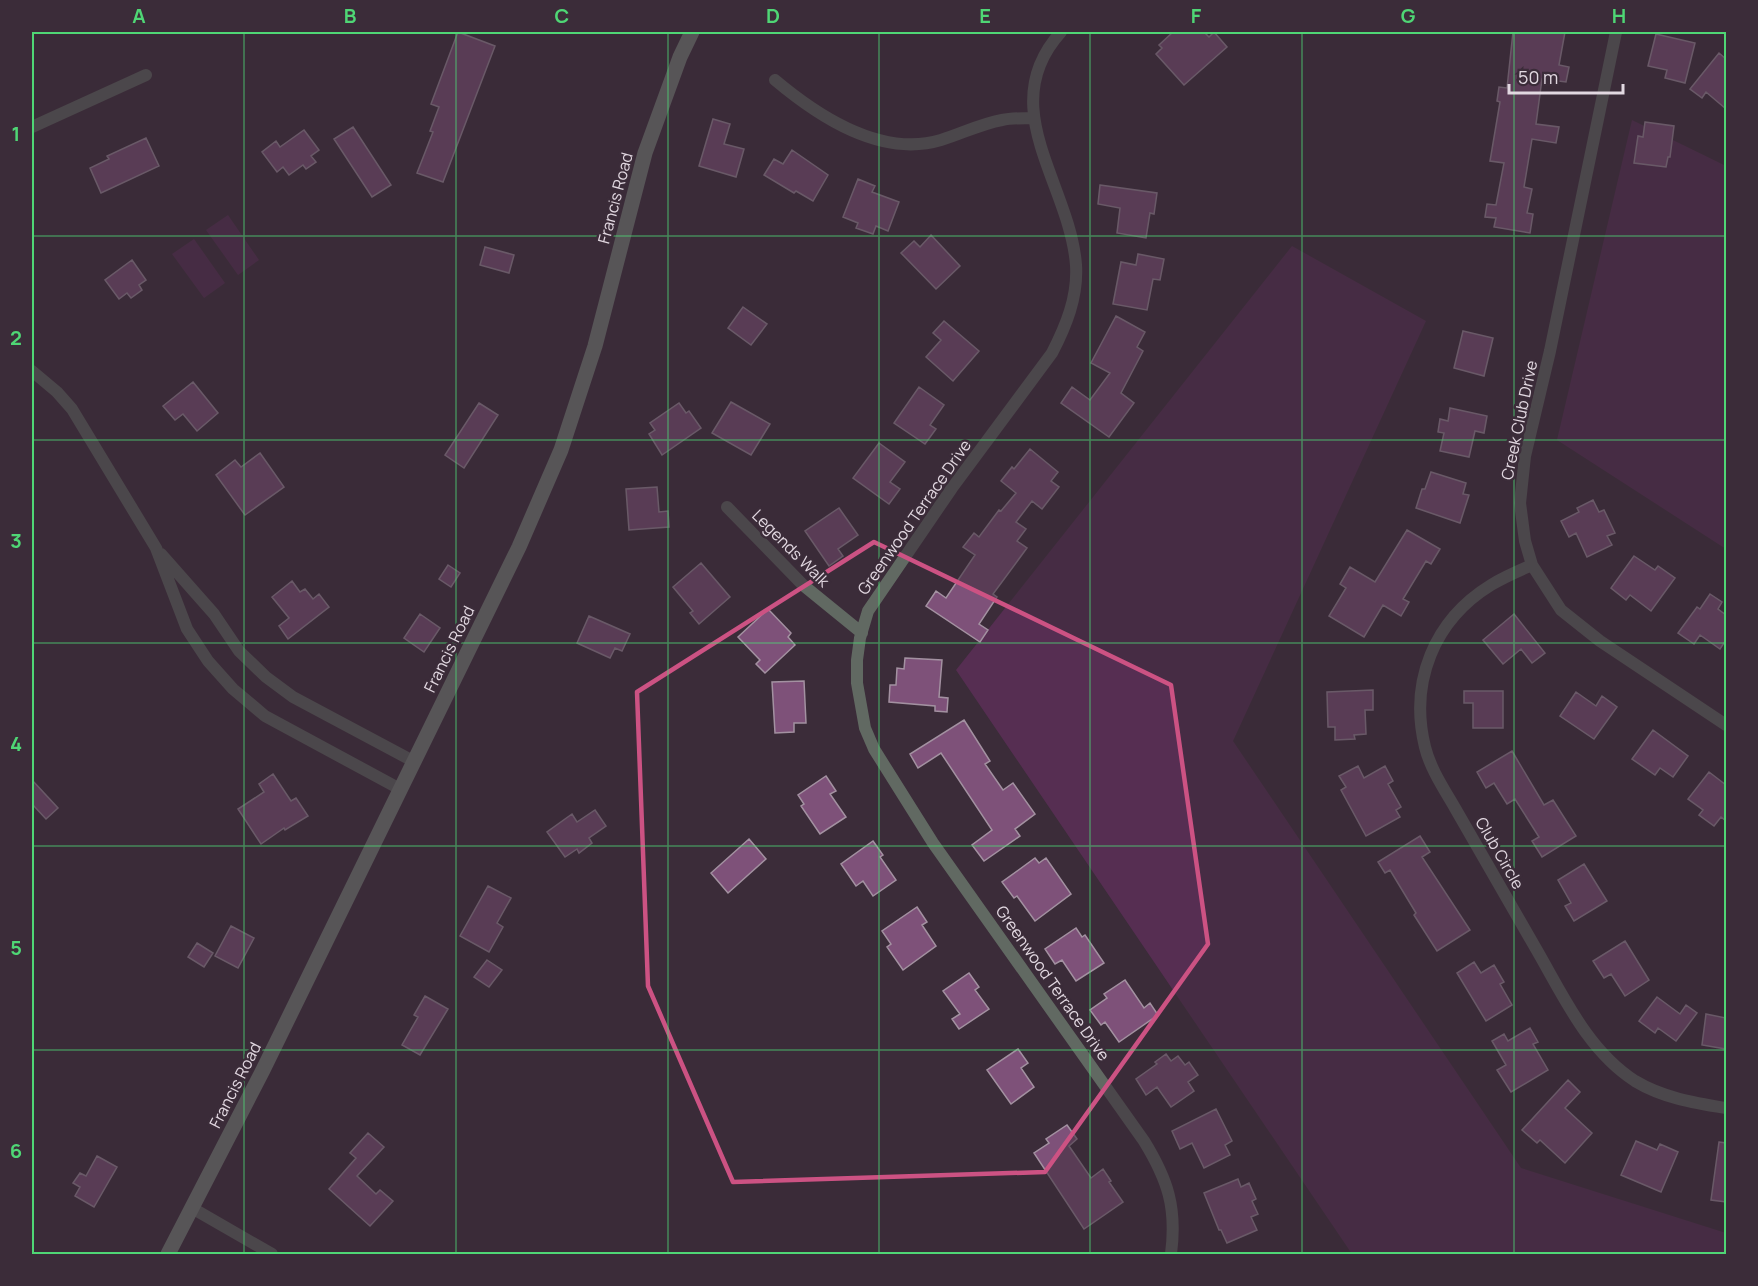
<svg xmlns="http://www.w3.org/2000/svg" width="1758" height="1286" viewBox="0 0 1758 1286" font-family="Manrope,sans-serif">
	<rect width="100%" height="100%" fill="#3b2c39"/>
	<path fill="#562e52" d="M1632 120 1726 166V549L1557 440Z
		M228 215 259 260 238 275 206 230Z
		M194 239 225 283 204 298 172 254Z
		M1292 246 1426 321 1233 741 1521 1168 1726 1233V1254H1352L956 670Z"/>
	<path fill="#7e5179" stroke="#a391a1" stroke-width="1.5" d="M458 32 495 46 443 182 417 173 433 132 430 131 439 107 431 104Z
		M1173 32H1204L1209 37 1214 32 1227 47 1184 85 1156 54 1162 48 1159 45Z
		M1513 32H1565L1559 65 1569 67 1566 82 1542 79 1536 124 1559 127 1556 143 1532 139 1524 187 1532 189 1527 213 1533 214 1530 233 1494 227 1496 218 1485 217 1487 204 1496 205 1504 163 1490 161 1500 102 1497 101 1499 87 1507 88Z
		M1656 34 1695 43 1685 83 1665 78 1667 70 1648 66Z
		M1719 53 1726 59V109L1706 92 1702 98 1690 89Z
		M713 119 730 124 724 144 744 149 736 177 699 166Z
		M1645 122 1674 126 1670 157H1668L1666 167 1634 163 1638 136 1643 137Z
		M353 127 391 185 372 197 334 139Z
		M304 130 319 150 311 156 316 162 306 169 303 165 289 175 283 167 277 172 262 152 276 141 280 147Z
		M146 138 159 166 101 193 90 168 109 159 107 156Z
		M792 150 828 175 813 201 796 191 794 193 764 175 774 159 783 164Z
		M858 179 875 186 872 192 899 202 888 231 876 226 873 234 856 228 858 223 843 217Z
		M1100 185 1157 193 1154 214 1150 213 1146 238 1117 233 1120 208 1098 204Z
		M931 235 960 266 936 289 901 253 914 241 920 247Z
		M485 247 514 255 509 273 480 265Z
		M1138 254 1164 259 1160 280 1153 279 1147 310 1113 304 1121 262 1136 265Z
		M132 260 146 280 139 285 142 290 131 298 127 293 119 299 105 280Z
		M743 307 767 324 751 345 728 328Z
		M1116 316 1145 332 1137 347 1143 351 1121 393 1134 403 1109 437 1061 403 1072 387 1090 400 1110 373 1091 363Z
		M944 321 979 351 953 381 926 357 941 340 933 333Z
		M1463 331 1493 338 1484 376 1454 368Z
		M193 382 218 413 197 431 183 414 175 420 163 406Z
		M919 387 944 405 930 425 936 429 925 444 894 423Z
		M731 402 770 424 751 455 712 433Z
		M479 403 498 415 464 468 445 455Z
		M679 403 686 413 689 411 701 428 662 455 649 434 655 430 650 423Z
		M1450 408 1487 416 1484 433 1475 431 1469 457 1440 451 1444 433 1438 432 1440 419 1448 421Z
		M879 443 905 462 890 482 900 489 889 504 853 478Z
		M1030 449 1058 472 1051 481 1059 487 1042 509 1032 501 1016 522 1026 529 1017 541 1027 548 993 594 997 597 979 624 988 630 980 642 926 606 936 591 946 598 975 555 963 547 974 533 979 537 999 510 1001 511 1016 493 1001 481 1012 467 1014 469Z
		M260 453 284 487 245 515 216 475 235 460 241 467Z
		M1431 472 1466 483 1463 494 1469 495 1460 523 1416 508 1422 489H1425Z
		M657 487 659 512 668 511 669 527 629 530 626 489Z
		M1593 500 1599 512 1604 510 1615 533 1607 536 1612 545 1587 557 1576 533 1569 537 1561 521 1579 512 1577 508Z
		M839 508 858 535 838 549 843 556 829 566 805 531Z
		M1407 530 1440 549 1431 564 1426 561 1403 599 1409 602 1401 616 1383 605 1364 637 1329 616 1346 588 1340 584 1350 567 1375 582Z
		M1634 556 1655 570 1658 566 1675 578 1651 611 1630 595 1626 600 1611 588Z
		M701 563 730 597 699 624 690 613 693 611 673 587Z
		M448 565 460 573 451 587 439 579Z
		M292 581 300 592 305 589 313 599 319 594 329 607 288 639 279 626 289 618 272 597Z
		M1710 594 1722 602 1718 609 1726 615V640L1720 649 1700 635 1694 644 1678 633 1697 607 1700 609Z
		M768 609 791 633 788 637 795 645 765 673 756 664 760 660 738 637Z
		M420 614 440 628 424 652 404 638Z
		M1514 614 1545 653 1532 663 1521 649 1503 664 1483 640Z
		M589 616 630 634 622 651 615 648 610 658 577 643Z
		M905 658 942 660 939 697 948 698 947 712 935 711V706L889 702 890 685H896L897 668 904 669Z
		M804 681 806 723H794V732L775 733 772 682Z
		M1373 690V710H1365L1366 734 1354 735 1355 739 1335 740V727H1328L1327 692Z
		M1464 691H1503V728H1473V703H1464Z
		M1576 692 1596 706 1602 696 1617 707 1594 739 1560 716Z
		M964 720 990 761 985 764 1003 790 1013 783 1035 814 1015 829 1020 836 984 861 972 845 992 830 941 753 918 768 910 754Z
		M1653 730 1688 756 1673 777 1660 768 1655 775 1632 759Z
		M1512 751 1544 805 1553 800 1576 836 1542 857 1532 841 1539 837 1515 799 1507 804 1494 783 1486 788 1477 772Z
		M1358 766 1364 778 1385 766 1393 781 1388 784 1401 807 1396 810 1400 817 1366 836 1341 790 1346 787 1339 776Z
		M1709 772 1726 785V821L1721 817 1714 826 1699 815 1703 810 1688 799Z
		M273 774 291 801 296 798 308 816 285 830 284 828 261 844 238 809 264 792 259 784Z
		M826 776 836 791 830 794 846 817 820 834 801 806 804 804 798 795Z
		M32 780 58 808 46 819 32 804Z
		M595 810 606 826 589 838 592 843 579 853 577 849 565 857 547 832 572 814 577 822Z
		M1420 836 1430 852 1422 857 1470 930 1437 951 1414 915 1416 913 1390 870 1385 873 1378 862Z
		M749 839 766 859 728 893 711 873Z
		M873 841 883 855 880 857 896 880 873 896 863 881 856 886 841 864Z
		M1035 858 1039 863 1046 858 1071 894 1035 921 1017 896 1014 898 1002 882Z
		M1584 864 1607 901 1574 921 1565 906 1571 903 1558 880Z
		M488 886 511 898 497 923 503 927 489 952 460 936Z
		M917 907 927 922 922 925 936 946 903 970 887 947 891 944 882 931Z
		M231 926 254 938 238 968 215 956Z
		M1076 928 1082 937 1085 935 1104 963 1076 981 1062 960 1055 964 1045 949Z
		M1625 941 1649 980 1625 996 1611 974 1604 978 1593 961Z
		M197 943 213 953 204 967 188 957Z
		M487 960 502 970 489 987 474 977Z
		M1474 962 1481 973 1494 965 1504 982 1500 984 1512 1005 1486 1021 1457 973Z
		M969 973 979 987 975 990 989 1009 959 1029 952 1019 960 1014 943 991Z
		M1125 980 1144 1008 1150 1003 1158 1015 1119 1042 1105 1022 1101 1025 1090 1010 1107 998 1104 994Z
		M425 996 448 1009 420 1055 402 1045 418 1017 414 1015Z
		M1657 997 1680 1014 1686 1005 1697 1013 1676 1041 1658 1028 1655 1033 1639 1021Z
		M1706 1014 1726 1018V1049L1702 1045Z
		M1530 1028 1538 1042 1533 1044 1548 1070 1511 1092 1497 1070 1506 1065 1492 1041 1504 1034 1508 1041Z
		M1018 1049 1028 1063 1021 1068 1034 1087 1011 1104 987 1070Z
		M1166 1054 1171 1061 1178 1056 1185 1065 1189 1062 1198 1075 1188 1082 1194 1091 1171 1107 1157 1087 1146 1095 1136 1079 1157 1064 1155 1062Z
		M1568 1080 1580 1092 1565 1108 1592 1133 1565 1163 1540 1140 1537 1143 1522 1130Z
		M1216 1109 1232 1141 1225 1145 1230 1155 1204 1168 1192 1143 1180 1149 1172 1131Z
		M1067 1125 1077 1139 1069 1146 1091 1178 1103 1169 1111 1181 1109 1182 1123 1202 1084 1229 1034 1153 1049 1143 1046 1139Z
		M368 1133 384 1147 357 1176 376 1194 380 1190 393 1201 370 1226 329 1189 356 1158 350 1153Z
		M1636 1141 1657 1150 1660 1144 1678 1152 1661 1192 1621 1175Z
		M1719 1142 1726 1143V1202L1711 1200Z
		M97 1156 117 1167 94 1207 75 1196 80 1187 73 1183 80 1173 86 1176Z
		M1238 1179 1241 1187 1249 1183 1256 1199 1252 1201 1258 1214 1251 1217 1257 1230 1227 1243 1221 1230H1219L1204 1193Z"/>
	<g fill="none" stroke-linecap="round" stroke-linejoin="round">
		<path stroke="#616962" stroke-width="12" d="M1061 32C993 107 1070 184 1076 265 1078 297 1066 326 1052 353L952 488 868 611 860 638 857 660V683L865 728 874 749 933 843 1144 1141C1168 1180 1177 1208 1171 1254
			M1616 32 1550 351 1525 456 1520 503 1525 541 1532 565 1561 610 1600 641 1726 725
			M775 80C819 117 881 158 941 140 961 134 980 124 1002 120 1012 118 1023 118 1034 118
			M32 127 146 75
			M32 371 57 392 72 409 156 548 187 629 208 661 233 689 265 716 400 789
			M727 507 803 585 862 633
			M161 554 214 614 239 651 266 677 293 697 413 761
			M1532 565C1518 571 1504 577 1491 585 1434 620 1409 682 1425 747 1430 768 1444 789 1455 808 1482 855 1509 901 1535 947 1563 995 1587 1050 1635 1081 1663 1098 1695 1103 1726 1108
			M192 1208 272 1254"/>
		<path stroke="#7b877d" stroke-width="15" d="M168 1254 263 1070 519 547 561 450 595 346 645 153 680 57 692 32"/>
	</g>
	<path d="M0 0H1758V1286H0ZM874 542 1171 685 1208 944 1045 1172 733 1182 648 986 637 692Z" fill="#3b2c39" fill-opacity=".55" fill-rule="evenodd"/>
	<path fill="none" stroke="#cc5283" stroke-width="4.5" stroke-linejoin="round" d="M874 542 1171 685 1208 944 1045 1172 733 1182 648 986 637 692Z"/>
	<path fill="none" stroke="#4fd675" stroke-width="1.5" stroke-opacity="0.55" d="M244 32V1254M456 32V1254M668 32V1254M879 32V1254M1090 32V1254M1302 32V1254M1514 32V1254M32 236H1726M32 440H1726M32 643H1726M32 846H1726M32 1050H1726"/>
	<g text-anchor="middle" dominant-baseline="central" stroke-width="5" stroke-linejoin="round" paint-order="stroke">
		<g font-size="16" fill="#e2d8e1" stroke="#3b2c39">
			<text transform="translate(615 198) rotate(-75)">Francis Road</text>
			<text transform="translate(1519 420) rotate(-78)">Creek Club Drive</text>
			<text transform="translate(914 517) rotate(-55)">Greenwood Terrace Drive</text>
			<text transform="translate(791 548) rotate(45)">Legends Walk</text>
			<text transform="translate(449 649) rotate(-64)">Francis Road</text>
			<text transform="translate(1500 853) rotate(60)">Club Circle</text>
			<text transform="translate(1053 983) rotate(55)">Greenwood Terrace Drive</text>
			<text transform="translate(235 1085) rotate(-63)">Francis Road</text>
		</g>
	</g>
	<rect width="1758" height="1286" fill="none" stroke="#3b2c39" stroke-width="66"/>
	<path d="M1509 84v9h114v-9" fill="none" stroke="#e2d8e1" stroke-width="3"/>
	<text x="1518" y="84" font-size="18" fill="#e2d8e1" stroke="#3b2c39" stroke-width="4.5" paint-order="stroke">50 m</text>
	<rect x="33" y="33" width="1692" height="1220" fill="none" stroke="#4fd675" stroke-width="2"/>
	<g font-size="20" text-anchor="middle" font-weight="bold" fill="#4fd675">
		<text x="139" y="23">A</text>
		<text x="350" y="23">B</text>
		<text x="562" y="23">C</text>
		<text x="773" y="23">D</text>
		<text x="985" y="23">E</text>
		<text x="1196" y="23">F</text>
		<text x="1408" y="23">G</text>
		<text x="1619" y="23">H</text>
		<text x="16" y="141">1</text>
		<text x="16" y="345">2</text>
		<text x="16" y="548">3</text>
		<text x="16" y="751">4</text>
		<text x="16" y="955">5</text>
		<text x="16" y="1158">6</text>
	</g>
</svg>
